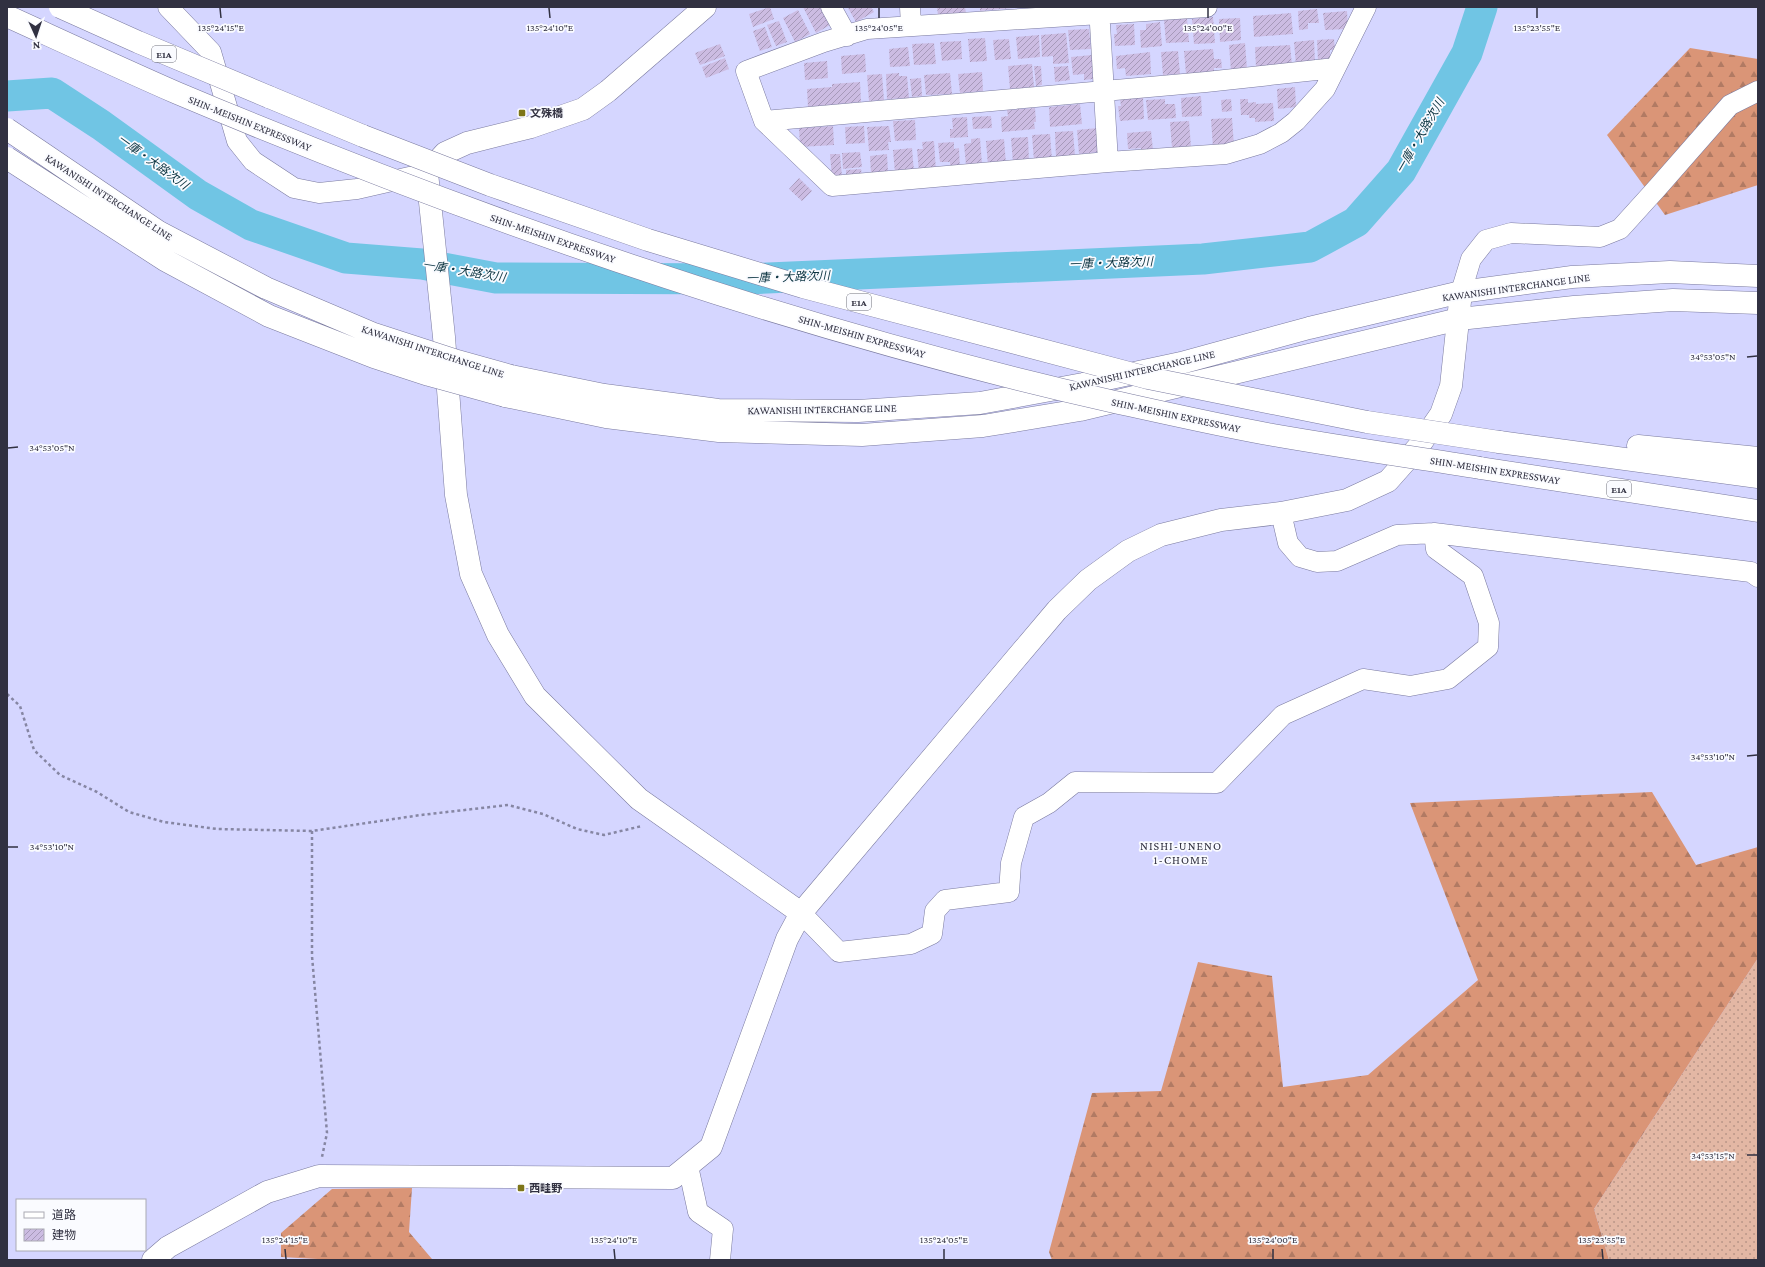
<svg xmlns="http://www.w3.org/2000/svg" width="1765" height="1267" viewBox="0 0 1765 1267" font-family="'Crimson Pro','Noto Sans JP',serif">
	<defs>
		<pattern id="grass-dots" width="8" height="8" patternUnits="userSpaceOnUse"><rect width="8" height="8" fill="#e3b7a4"/><path d="M2 2h.1M6 6h.1" fill="none" stroke="#b99587" stroke-width="1.8" stroke-linecap="round"/></pattern>
		<pattern id="forest-firs" width="22" height="20" patternUnits="userSpaceOnUse"><rect width="22" height="20" fill="#da9577"/><path d="M5 1l3.5 6h-7zM16 11l3.5 6h-7z" fill="#b17a63"/></pattern>
		<pattern id="building-hatch" width="6" height="6" patternUnits="userSpaceOnUse"><rect width="6" height="6" fill="#ccbce2"/><path d="M-1 1l2-2M0 6l6-6M5 7l2-2" fill="none" stroke="#a699b9"/></pattern>
	</defs>
	<rect width="100%" height="100%" fill="#d5d6ff"/>
	<path fill="url(#grass-dots)" d="M1758 958V1260H1609L1594 1209Z"/>
	<path fill="url(#forest-firs)" d="M1690 48 1758 59V185L1665 215 1607 135Z
		M1652 792 1696 865 1758 847V958L1594 1209 1609 1260H1052L1049 1252 1092 1093 1161 1091 1198 962 1272 976 1283 1087 1368 1075 1478 980 1410 803Z
		M412 1188 409 1232 432 1259 443 1260H336L281 1257V1233L332 1189Z"/>
	<g fill="none" stroke-linecap="round" stroke-linejoin="round">
		<path stroke="#70c5e4" stroke-width="31" d="M7 96 52 93 101 125 198 195 251 225 346 258 422 264 496 278 746 279 1203 259 1310 247 1356 222 1401 171 1467 53 1482 7"/>
	</g>
	<path fill="url(#building-hatch)" d="M770 7 774 19 753 27 749 14Z
		M803 7H821L830 25 816 33Z
		M850 7H871L874 12 856 22 848 8Z
		M937 7H965L966 13 938 15Z
		M980 7H1012V8L980 11Z
		M1317 9 1319 23H1308V29L1299 30 1298 11Z
		M798 10 810 34 795 42 783 18Z
		M1347 11 1348 29 1325 30 1323 13Z
		M1291 13 1293 34 1254 37 1253 16Z
		M1213 17 1215 43 1194 44 1192 19Z
		M1187 18 1189 42 1166 43 1164 20Z
		M1240 18 1241 40 1220 42 1219 19Z
		M779 21 787 42 776 46 767 25Z
		M1160 22 1162 46 1141 48 1140 30H1146V24Z
		M1134 24 1135 45 1115 46 1114 34H1117L1116 25Z
		M765 27 772 47 760 51 753 31Z
		M1089 29 1091 49 1070 50 1068 30Z
		M1066 33 1069 63 1053 64V56L1042 57 1041 35Z
		M1039 35 1040 57 1018 59 1016 37Z
		M985 38 987 61 970 62 968 39Z
		M1009 39 1011 59 995 60 993 40Z
		M1334 39 1335 50H1330V60L1318 61 1317 40Z
		M1314 40 1315 63 1296 65 1294 42Z
		M961 41 962 59 942 61 940 42Z
		M934 43 936 64 914 65 912 44Z
		M1245 43 1247 69 1231 71 1229 45Z
		M720 44 725 56 700 65 695 53Z
		M1290 45 1292 65 1256 68 1255 47Z
		M908 47 910 66 890 67 889 49Z
		M1213 49 1214 59H1221L1222 68H1214V72L1186 74 1184 51Z
		M1178 51 1180 74 1163 75 1161 52Z
		M1150 52 1151 74 1126 76 1125 68 1117 69 1116 56Z
		M865 54 866 72 842 74 841 56Z
		M1092 55 1093 79 1084 80V74L1073 75 1071 57Z
		M725 58 729 69 706 78 702 67Z
		M827 61 828 78 805 80 804 63Z
		M1032 64 1034 87 1010 89 1008 66Z
		M1034 66H1041L1042 85 1036 86Z
		M1068 66 1070 80 1055 82 1054 67Z
		M982 72 983 91 960 93 958 74Z
		M899 73V76H907L909 98 887 99 886 74Z
		M950 73 952 94 926 95 924 75Z
		M882 74 884 100 869 101 867 75Z
		M921 78 922 96 912 97 910 79Z
		M860 82 861 102 808 107 807 89 832 87V84Z
		M1295 87 1296 107 1278 109 1277 89Z
		M1201 96 1202 116 1182 117 1181 98Z
		M1143 97 1144 119 1120 121 1118 106H1121L1120 99Z
		M1165 99V104H1175L1176 118 1148 120 1146 100Z
		M1231 99 1232 111 1222 112 1221 100Z
		M1240 99H1248V103L1256 102V104L1273 103 1274 121 1255 122V118H1249V115H1241Z
		M1080 104 1082 124 1050 127 1049 107Z
		M1035 108 1036 122H1034L1035 129 1002 132 1001 117 1008 116 1007 110Z
		M991 116 992 128 973 129 972 117Z
		M967 117 968 137 950 138V129H953L952 118Z
		M1232 118 1234 146 1213 148 1211 119Z
		M915 120 916 140 895 141 893 121Z
		M1189 121 1191 147 1172 148 1170 122Z
		M833 126 834 145 800 147 799 128Z
		M864 126 865 143 846 144 845 127Z
		M889 126 891 142H888L889 150 869 151 867 127Z
		M1098 128 1100 152 1079 154 1077 130Z
		M1073 131 1075 156 1056 158 1055 132Z
		M1151 131 1153 150 1141 151V148L1128 149 1127 133Z
		M1050 134 1052 160 1034 161 1032 135Z
		M1028 137 1029 162 1013 163 1011 138Z
		M980 138 982 164 966 165 964 144 971 143V139Z
		M1004 139 1006 164 988 166 986 141Z
		M934 141 936 171 919 172 917 149H923L922 142Z
		M954 142V149L959 148 960 170 950 167V162H940L938 143Z
		M912 148 914 172 895 173 893 150Z
		M860 152 862 167 843 169 842 153Z
		M830 154H840L842 177 832 178Z
		M887 154 888 173 871 174 870 156Z
		M861 169 862 176 846 177V170Z
		M799 178 812 191 802 201 789 189Z"/>
	<g fill="none" stroke-linecap="round" stroke-linejoin="round">
		<g stroke="#7a7a9f" stroke-width="21">
			<path id="minor" d="M168 7 211 52 237 141 253 161 294 188 319 193 357 189 427 173
				M831 7 847 36
				M910 7 911 26
				M1099 7 1108 162
				M1207 7 867 29 824 42 746 71 764 121 832 186 1108 162 1226 154 1260 144 1281 133 1296 121 1325 89 1366 7
				M764 121 1206 82 1335 68
				M1461 292 1471 259 1486 240 1511 233 1600 237 1620 229 1658 187 1730 105 1758 91
				M1281 513 1288 543 1300 557 1317 562 1337 561 1397 535 1434 533 1751 572 1758 577
				M801 913 839 952 911 944 932 934 935 911 945 900 1009 892 1011 863 1024 817 1049 803 1075 782 1217 783 1283 715 1363 679 1410 686 1448 679 1488 647 1489 623 1473 576 1436 549 1434 533
				M688 1166 698 1212 723 1229 720 1260"/>
		</g>
		<g stroke="#7a7a9f" stroke-width="23">
			<path id="tertiary" d="M705 7 608 91 583 109 531 127 467 143 445 153 427 173 444 337 456 495 471 574 498 635 535 696 639 799 801 913
				M153 1260 168 1247 267 1192 319 1176 673 1178 711 1147 787 939 801 913 1057 610 1088 580 1128 551 1161 535 1221 520 1281 513 1347 500 1388 481 1419 446 1441 414 1451 386 1461 292"/>
		</g>
		<g stroke="#7a7a9f" stroke-width="23">
			<path id="secondary" d="M511 376 604 395 718 410 858 411 980 403 1083 384 1181 363 1309 328 1461 292 1572 277 1670 272 1758 276
				M505 396 606 417 719 431 862 435 983 426 1080 410 1459 319 1574 307 1673 300 1758 303"/>
		</g>
		<g stroke="#7a7a9f" stroke-width="23">
			<path id="motorway" d="M269 97 363 136
				M1499 442 1758 477
				M1638 446 1758 458
				M1480 468 1758 511"/>
		</g>
		<path stroke="#8686a3" stroke-width="2.5" stroke-dasharray="3 3" stroke-linecap="butt" d="M7 694 20 706 34 750 60 775 97 792 129 812 164 822 217 829 312 831 421 815 508 805 543 814 577 829 604 835 642 826
			M312 831V956L327 1133 322 1157"/>
		<use href="#minor" stroke="#fff" stroke-width="20"/>
		<use href="#tertiary" stroke="#fff" stroke-width="22"/>
		<use href="#secondary" stroke="#fff" stroke-width="22"/>
		<use href="#motorway" stroke="#fff" stroke-width="22"/>
		<g stroke="#7a7a9f" stroke-width="23" stroke-linecap="butt">
			<path id="secondary-bridge" d="M7 129 159 232 266 288 374 334 454 360 511 376
				M7 158 165 260 269 316 374 357 429 375 505 396"/>
		</g>
		<g stroke="#7a7a9f" stroke-width="23" stroke-linecap="butt">
			<path id="motorway-bridge" d="M60 7 138 42 269 97
				M7 16C64 42 120 68 177 93 476 219 789 328 1106 400 1161 412 1217 425 1273 435 1342 447 1411 457 1480 468
				M363 136 490 185 648 240 803 287 1148 378 1367 422 1499 442"/>
		</g>
		<use href="#secondary-bridge" stroke="#fff" stroke-width="22"/>
		<use href="#motorway-bridge" stroke="#fff" stroke-width="22"/>
	</g>
	<path fill="none" stroke="#313141" stroke-width="1.5" d="M220 8 221 18M549 8 550 18M879 8V18M1208 8V18M1537 8V18M1747 357 1757 356M8 448 18 447M1747 756 1757 755M8 847H18M1747 1155H1757M285 1249 286 1259M614 1249 615 1259M944 1249V1259M1273 1249V1259M1602 1249 1603 1259"/>
	<g fill="#7e7619" stroke="#fafbff" stroke-width="1.5">
		<rect x="518" y="109" width="8" height="8" rx="2"/>
		<rect x="517" y="1184" width="8" height="8" rx="2"/>
	</g>
	<g text-anchor="middle" dominant-baseline="central" stroke-width="3.5" stroke-linejoin="round" paint-order="stroke">
		<g fill="#fafbff" stroke="#6d6e7a" stroke-width="1">
			<rect x="152" y="46" width="24" height="16" rx="3"/>
			<rect x="847" y="294" width="24" height="16" rx="3"/>
			<rect x="1607" y="481" width="24" height="16" rx="3"/>
		</g>
		<g font-size="10" font-weight="bold" fill="#313141">
			<text x="164" y="54">E1A</text>
			<text x="859" y="302">E1A</text>
			<text x="1619" y="489">E1A</text>
		</g>
		<g font-size="11" font-weight="bold" fill="#313141" stroke="#fafbff" text-anchor="start">
			<text x="530" y="113">文殊橋</text>
			<text x="529" y="1188">西畦野</text>
		</g>
		<g font-size="11" fill="#313141" stroke="#fafbff">
			<text transform="translate(250 123) rotate(22)">SHIN-MEISHIN EXPRESSWAY</text>
			<text transform="translate(109 197) rotate(33)">KAWANISHI INTERCHANGE LINE</text>
			<text transform="translate(553 238) rotate(19)">SHIN-MEISHIN EXPRESSWAY</text>
			<text transform="translate(1516 287) rotate(-8)">KAWANISHI INTERCHANGE LINE</text>
			<text transform="translate(862 336) rotate(16)">SHIN-MEISHIN EXPRESSWAY</text>
			<text transform="translate(433 351) rotate(18)">KAWANISHI INTERCHANGE LINE</text>
			<text transform="translate(1142 370) rotate(-13)">KAWANISHI INTERCHANGE LINE</text>
			<text transform="translate(822 409) rotate(-1)">KAWANISHI INTERCHANGE LINE</text>
			<text transform="translate(1176 415) rotate(12)">SHIN-MEISHIN EXPRESSWAY</text>
			<text transform="translate(1495 470) rotate(9)">SHIN-MEISHIN EXPRESSWAY</text>
		</g>
		<g font-size="12" font-style="italic" fill="#0b3441" stroke="#fafbff">
			<text transform="translate(1420 136) rotate(-60)">一庫・大路次川</text>
			<text transform="translate(153 162) rotate(36)">一庫・大路次川</text>
			<text transform="translate(1111 263) rotate(-2)">一庫・大路次川</text>
			<text transform="translate(464 271) rotate(9)">一庫・大路次川</text>
			<text transform="translate(788 277) rotate(-2)">一庫・大路次川</text>
		</g>
		<g font-size="12" letter-spacing="1" fill="#313141" stroke="#fafbff">
			<text x="1181" y="846">NISHI-UNENO<tspan x="1181" dy="14">1-CHOME</tspan></text>
		</g>
	</g>
	<g font-size="10" text-anchor="middle" fill="#313141" stroke="#fafbff" stroke-width="3.5" stroke-linejoin="round" paint-order="stroke">
		<text x="221" y="31">135°24'15"E</text>
		<text x="550" y="31">135°24'10"E</text>
		<text x="879" y="31">135°24'05"E</text>
		<text x="1208" y="31">135°24'00"E</text>
		<text x="1537" y="31">135°23'55"E</text>
		<text x="1713" y="360">34°53'05"N</text>
		<text x="52" y="451">34°53'05"N</text>
		<text x="1713" y="760">34°53'10"N</text>
		<text x="52" y="850">34°53'10"N</text>
		<text x="1713" y="1159">34°53'15"N</text>
		<text x="285" y="1243">135°24'15"E</text>
		<text x="614" y="1243">135°24'10"E</text>
		<text x="944" y="1243">135°24'05"E</text>
		<text x="1273" y="1243">135°24'00"E</text>
		<text x="1602" y="1243">135°23'55"E</text>
	</g>
	<rect width="1765" height="1267" fill="none" stroke="#313141" stroke-width="16"/>
	<rect x="16" y="1199" width="130" height="52" fill="#fafbff" stroke="#aaaab3"/>
	<rect x="24" y="1212" width="20" height="6" fill="#ffffff" stroke="#aaaab3"/>
	<text x="52" y="1219" font-size="12" fill="#313141">道路</text>
	<rect x="24" y="1229" width="20" height="12" fill="url(#building-hatch)" stroke="#aaaab3"/>
	<text x="52" y="1239" font-size="12" fill="#313141">建物</text>
	<g transform="translate(36 36) rotate(177)" stroke="#fafbff" stroke-width="3" paint-order="stroke">
	<path d="M0-3L7 15L0 10L-7 15Z" fill="#313141"/>
	<text y="-6" font-size="11" font-weight="bold" text-anchor="middle" fill="#313141">N</text>
	</g>
</svg>
